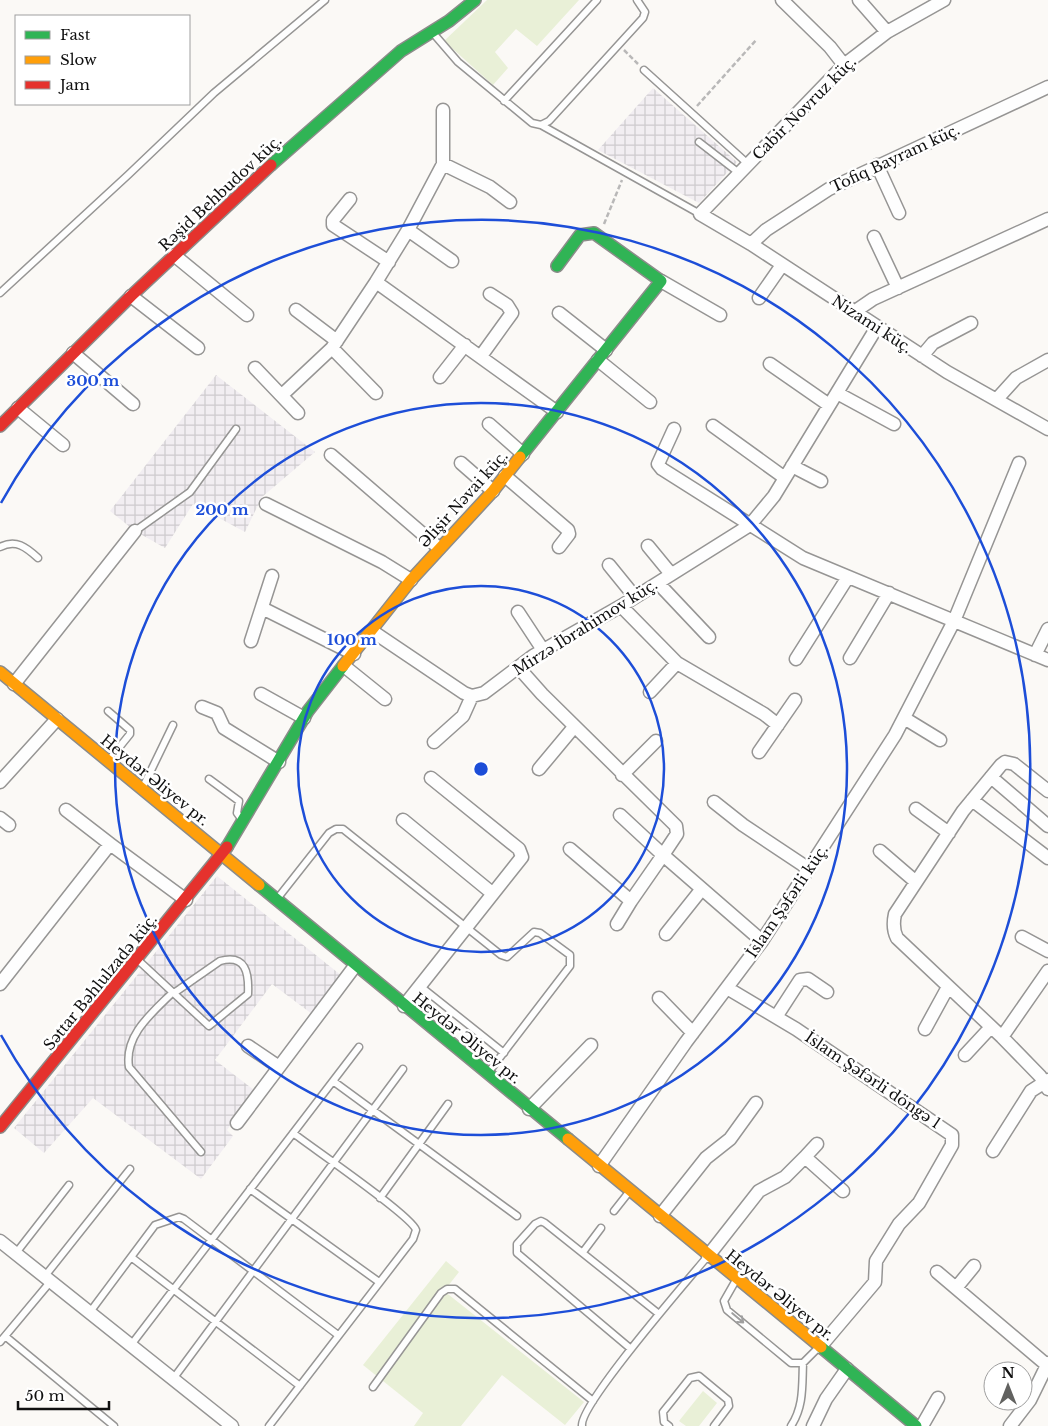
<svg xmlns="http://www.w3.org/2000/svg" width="1048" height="1426" viewBox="0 0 1048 1426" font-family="'Libre Baskerville',serif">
	<defs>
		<pattern id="industrial-grid" width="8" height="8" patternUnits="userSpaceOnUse" patternTransform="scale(1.25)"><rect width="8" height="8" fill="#f2eef2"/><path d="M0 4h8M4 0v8" fill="none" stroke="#cecbce"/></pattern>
	</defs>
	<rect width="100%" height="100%" fill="#fbf9f6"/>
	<path fill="url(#industrial-grid)" d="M653 88 737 162 699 203 598 150Z
		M216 375 315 452 262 497 245 532 193 504 165 548 135 531 110 511Z
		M217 876 342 976 312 1014 272 984 215 1060 254 1090 227 1130 233 1136 201 1179 93 1098 44 1153 14 1128Z"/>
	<path fill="#e9f0d7" d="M487 0H579L537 46 516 29 495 52 508 68 493 85 444 41Z
		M446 1261 459 1272 444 1291 584 1402 565 1425 502 1375 461 1426H414L423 1413 363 1365Z
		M703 1391 717 1403 699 1426H686L679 1421Z"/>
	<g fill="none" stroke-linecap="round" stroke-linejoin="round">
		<g stroke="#969594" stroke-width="9">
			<path id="lane" d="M433 33 458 62 532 123 541 125 549 121 643 18 645 12 637 0
				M644 70 748 164
				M504 101 597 0
				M541 125 700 214
				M699 142 739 173
				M0 293 128 175 214 93 325 0
				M135 531 190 492 236 429
				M0 547C16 539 26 547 38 558
				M108 711 130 730V734L109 760
				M209 779 239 801 237 813 242 820
				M143 787 173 725
				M277 899 329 833 336 829H343L501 955 507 957 534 932 540 933 570 955V966L488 1073
				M138 960 209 1026 248 994C249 973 246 954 220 961L174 993
				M420 986 504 1053
				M173 992C152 1013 124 1035 129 1067L201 1152
				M333 1081 517 1216
				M250 1189 379 1282
				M380 1198 448 1104
				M614 1211 629 1192
				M583 1252 601 1228
				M16 1253 69 1185
				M131 1257 300 1386
				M45 1276 130 1169
				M736 1280 724 1301 727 1310 791 1363H803L818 1348
				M90 1312 155 1225 179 1217 184 1219 338 1335
				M5 1336 114 1426
				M0 1342 51 1281
				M131 1345 359 1047
				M631 1349 517 1253V1244L535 1224 541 1221 545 1223 659 1314
				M173 1379 403 1069
				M373 1387 441 1293 447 1289H455L593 1401
				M269 1426 413 1239 416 1230C412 1216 311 1147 293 1133
				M582 1426C579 1405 688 1280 707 1257
				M669 1426 664 1422 663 1412 690 1378 699 1376 728 1400 729 1406 714 1426
				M791 1426C804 1406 802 1386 803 1363"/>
		</g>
		<g stroke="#969594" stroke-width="15">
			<path id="street" d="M782 0 830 47 844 65
				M859 0 887 32
				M944 0 887 32 844 65 700 214 751 244 947 372 1048 429
				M443 164V110
				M877 165 899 213
				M350 199 333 220V225L389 262
				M510 202 490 187 443 164 408 230 376 282 557 412
				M408 230 452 261
				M874 237 898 288
				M751 244 766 230 829 189 1048 87
				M174 255 247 315
				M661 281 720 315
				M131 296 198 348
				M759 298 782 265
				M296 310 337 341
				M854 312 873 299 1048 219
				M559 313 606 350
				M332 348 376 393
				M73 353 133 404
				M481 356 512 313 507 305 490 294
				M922 356 933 343 971 323
				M598 360 650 402
				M770 364 829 405
				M255 368 298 413
				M440 377 465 345
				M837 393 894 424
				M282 395 332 348 376 282
				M997 399 1016 378 1048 360
				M18 408 63 445
				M489 424 523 454
				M713 426 785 478
				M674 429 658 464 662 469 803 558 1048 660
				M331 455 439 548
				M461 463 493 491
				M792 466 821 481
				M505 476 568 530 569 534 559 547
				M266 504 382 562 411 580
				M648 546 671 574
				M609 565 635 597
				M658 583 709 637
				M621 606 677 663 764 714 778 725
				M262 608 354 654
				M518 612 543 650
				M372 631 464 693 472 696 484 693 533 656 621 606 750 525 774 496 877 327
				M251 641 272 576
				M1035 655 1048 629
				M850 658 889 593
				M796 659 848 577
				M344 666 385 699
				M518 667 542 694 676 826 677 834 663 855 762 941
				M14 684 135 531
				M650 692 677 663
				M261 694 304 718
				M202 707 217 713 224 728 279 762
				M904 718 940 740
				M434 742 463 716 472 696
				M759 752 795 700
				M539 769 574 727
				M622 775 656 741
				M991 777 1048 826
				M0 782 57 719
				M1048 791 1014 764 1005 762 1001 765 963 811 895 914C893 923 893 930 897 938L1002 1037 1040 1076 1048 1089
				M972 800 1048 858
				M714 802 743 825 809 869
				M916 809 949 833
				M66 810 110 844
				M0 818 9 825
				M403 820 492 893
				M570 849 631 901 663 855 620 815
				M880 851 916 882
				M617 924 631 901
				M666 934 701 890
				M1022 937 1048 951
				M0 984 110 844 186 900
				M727 988 796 1029 952 1135V1145L919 1203 899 1224 876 1261 875 1282 820 1347
				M659 998 693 1033
				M404 1006 522 857 519 849 431 778
				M776 1017 800 980 808 979 827 992
				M925 1029 948 987
				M1002 1037 1048 971
				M248 1046 279 1067
				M965 1055 991 1027
				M529 1109 591 1045
				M237 1123 355 966
				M993 1151 1031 1091 1048 1080
				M805 1157 817 1144
				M599 1166 686 1042 762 941 895 735 954 621 1019 463
				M660 1216 706 1158 730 1139 756 1103
				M0 1241 232 1426
				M708 1256 759 1191 785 1177 805 1157 843 1191
				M937 1272 1048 1366
				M956 1288 974 1266
				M813 1426 826 1399 847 1369
				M922 1426 938 1398
				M1010 1426 1030 1400 1048 1363"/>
		</g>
		<g stroke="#8c8c8a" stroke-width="14">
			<path id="fast" d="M271 165 401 51 449 21 475 0
				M520 457 661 281 594 233 580 235 557 266
				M227 847 308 711 343 666
				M259 885 568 1139
				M821 1347 916 1426"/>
		</g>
		<g stroke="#8c8c8a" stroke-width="14">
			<path id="slow" d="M343 666 411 580 493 491 520 457
				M0 672 259 885
				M568 1139 821 1347"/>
		</g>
		<g stroke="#8c8c8a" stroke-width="14">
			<path id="jam" d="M0 426 131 296 271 165
				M0 1127 227 847"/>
		</g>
		<path stroke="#b9b8b8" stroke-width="2.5" stroke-dasharray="5 2.5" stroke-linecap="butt" d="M624 50 638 64
			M697 106 757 39
			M604 224 622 180"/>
		<use href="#lane" stroke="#fefefe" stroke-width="6"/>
		<use href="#street" stroke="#fefefe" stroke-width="12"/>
		<use href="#fast" stroke="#30b455" stroke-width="11"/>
		<use href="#slow" stroke="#ff9f0a" stroke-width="11"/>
		<use href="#jam" stroke="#e5322d" stroke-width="11"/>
	</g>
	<defs><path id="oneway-shaft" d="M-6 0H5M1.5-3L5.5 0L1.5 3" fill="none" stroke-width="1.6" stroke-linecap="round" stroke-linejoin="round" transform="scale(1.25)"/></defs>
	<use stroke="#9f9f9f" href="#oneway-shaft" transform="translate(738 1318) rotate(40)"/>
	<g fill="none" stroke="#1d4ed8" stroke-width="2.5">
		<circle cx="481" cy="769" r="183"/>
		<circle cx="481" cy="769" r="366"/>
		<path d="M1 503A549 549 0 1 1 1 1035"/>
	</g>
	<g text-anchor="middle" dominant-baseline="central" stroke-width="5" stroke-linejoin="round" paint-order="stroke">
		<g font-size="15" fill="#101010" stroke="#fff">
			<text transform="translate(804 108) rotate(-45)">Cabir Novruz küç.</text>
			<text transform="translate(895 158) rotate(-25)">Tofiq Bayram küç.</text>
			<text transform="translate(220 193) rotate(-43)">Rəşid Behbudov küç.</text>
			<text transform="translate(872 324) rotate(33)">Nizami küç.</text>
			<text transform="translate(463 499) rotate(-48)">Əlişir Nəvai küç.</text>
			<text transform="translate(585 627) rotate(-32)">Mirzə İbrahimov küç.</text>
			<text transform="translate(155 780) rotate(39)">Heydər Əliyev pr.</text>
			<text transform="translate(787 901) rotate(-56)">İslam Şəfərli küç.</text>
			<text transform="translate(100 982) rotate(-51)">Səttar Bəhlulzadə küç.</text>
			<text transform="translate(467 1038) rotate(39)">Heydər Əliyev pr.</text>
			<text transform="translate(873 1080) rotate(34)">İslam Şəfərli döngə 1</text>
			<text transform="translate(780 1295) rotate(39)">Heydər Əliyev pr.</text>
		</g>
	</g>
	<circle cx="481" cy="769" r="8" fill="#1d4ed8" stroke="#fff" stroke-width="2.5"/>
	<g font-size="15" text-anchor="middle" font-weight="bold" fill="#1d4ed8" stroke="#fff" stroke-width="5" stroke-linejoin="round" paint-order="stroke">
		<text x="93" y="386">300 m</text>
		<text x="222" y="515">200 m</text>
		<text x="352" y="645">100 m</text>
	</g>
	<rect x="15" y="15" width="175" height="90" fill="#ffffff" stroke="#9f9f9f"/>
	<rect x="25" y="31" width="25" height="8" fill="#30b455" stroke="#9f9f9f"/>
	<text x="60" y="40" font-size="15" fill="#101010">Fast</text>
	<rect x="25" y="56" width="25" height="8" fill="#ff9f0a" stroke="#9f9f9f"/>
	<text x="60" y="65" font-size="15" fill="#101010">Slow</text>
	<rect x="25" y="81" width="25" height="8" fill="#e5322d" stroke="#9f9f9f"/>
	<text x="60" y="90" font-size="15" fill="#101010">Jam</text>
	<g transform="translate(1008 1386)"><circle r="24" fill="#ffffff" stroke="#9f9f9f"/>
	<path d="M0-4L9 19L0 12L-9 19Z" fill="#626260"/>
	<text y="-8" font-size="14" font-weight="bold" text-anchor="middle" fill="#101010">N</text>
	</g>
	<path d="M18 1401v8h91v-8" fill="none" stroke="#101010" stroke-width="2.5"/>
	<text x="25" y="1401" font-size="15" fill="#101010" stroke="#ffffff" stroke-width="4" paint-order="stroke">50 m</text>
</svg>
